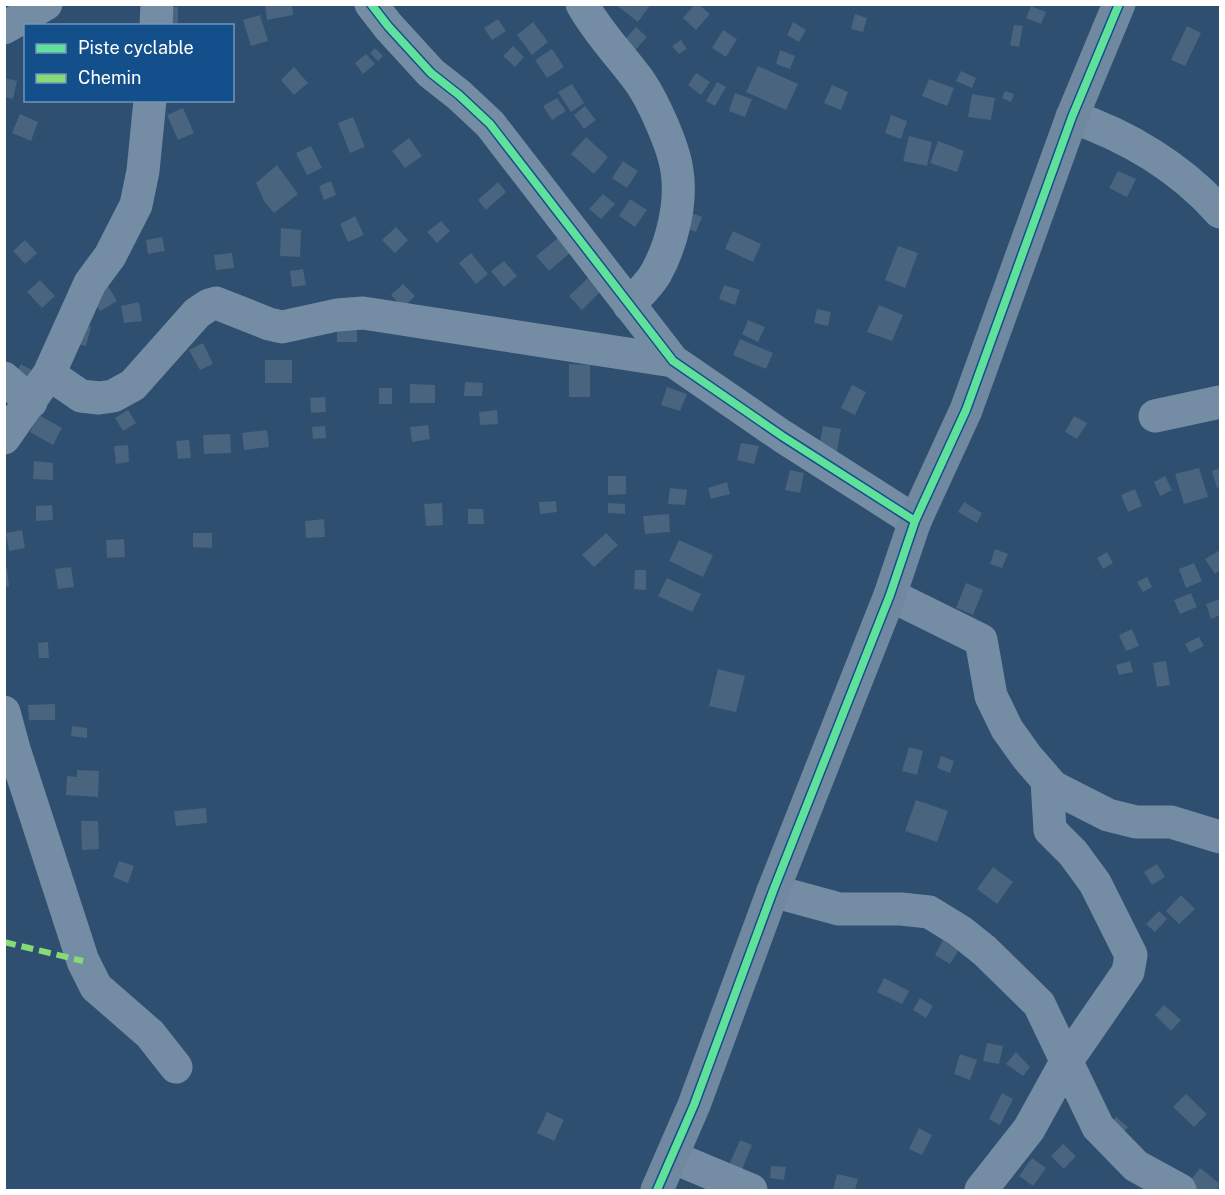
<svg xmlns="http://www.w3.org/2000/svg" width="1225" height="1195" viewBox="0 0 1225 1195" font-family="'Public Sans',sans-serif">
	<rect width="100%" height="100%" fill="#2e4f70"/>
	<path fill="#48647e" d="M265 4H292L293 15 267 20Z
		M615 4H651L638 22Z
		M695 4H698L710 14 696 30 683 18Z
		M1031 6 1046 12 1041 24 1026 18Z
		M161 7H178V26H161Z
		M855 14 867 18 863 32 851 29Z
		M260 15 268 41 251 46 243 20Z
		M498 19 506 31 492 40 484 28Z
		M533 22 548 42 532 55 517 35Z
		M793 22 806 30 799 42 787 35Z
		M1014 25 1023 26 1019 47 1010 45Z
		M1187 26 1201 33 1185 66 1171 60Z
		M636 27 647 37 629 57 618 47Z
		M723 30 737 39 726 57 712 48Z
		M681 40 687 49 679 54 672 46Z
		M513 46 524 57 515 67 503 56Z
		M375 48 383 56 378 61 370 53Z
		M552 49 564 67 547 78 535 60Z
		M780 50 795 56 790 69 776 64Z
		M366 54 375 64 363 74 355 63Z
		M758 66 798 84 786 110 746 92Z
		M294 67 308 83 294 95 281 80Z
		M961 71 976 78 972 88 956 81Z
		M696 73 710 82 701 95 688 85Z
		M4 78 17 81 13 99 4 97Z
		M929 79 954 88 947 106 922 96Z
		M717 82 726 87 715 106 706 101Z
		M572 84 584 103 571 112 558 92Z
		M832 85 848 92 841 110 824 103Z
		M1005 91 1014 94 1011 102 1002 98Z
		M735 93 752 99 745 117 729 111Z
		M972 94 995 98 991 120 968 117Z
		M557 98 566 111 552 120 543 106Z
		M585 106 596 120 584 129 574 115Z
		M183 108 194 133 178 140 167 115Z
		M20 114 38 122 31 141 12 133Z
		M891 115 907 121 901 139 885 133Z
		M353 117 365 147 350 153 338 123Z
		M909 136 932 142 927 166 903 161Z
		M586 137 608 157 594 174 571 154Z
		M409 138 422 156 405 168 392 151Z
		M938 141 964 151 957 172 930 163Z
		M311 146 322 168 307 175 296 153Z
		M623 161 638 171 627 188 612 178Z
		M277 165 298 194 274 213 264 201 256 183Z
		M1118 171 1136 179 1127 197 1109 188Z
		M331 181 336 195 324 200 319 186Z
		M498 182 506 192 486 210 478 200Z
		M603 194 615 204 601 219 589 209Z
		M630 199 647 210 635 227 619 216Z
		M687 211 702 217 696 232 681 226Z
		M355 216 364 235 348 242 340 224Z
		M441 221 450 231 437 243 427 232Z
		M396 227 408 240 395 253 382 240Z
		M281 228 301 230 300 257 280 256Z
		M733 231 761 244 753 262 725 249Z
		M162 237 165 251 148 254 146 240Z
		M558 238 571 252 549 271 536 256Z
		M25 240 37 253 25 264 13 251Z
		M898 246 918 253 905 288 885 280Z
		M232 253 234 268 216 270 214 255Z
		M471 253 488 274 476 284 459 263Z
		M504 261 517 276 504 287 491 271Z
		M303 269 306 285 292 287 290 271Z
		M589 277 602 290 582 310 569 296Z
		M40 280 55 296 42 308 27 292Z
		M106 283 117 301 100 311 89 294Z
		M403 284 415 296 403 308 391 295Z
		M724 285 740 290 735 305 719 299Z
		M139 302 142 321 124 323 121 306Z
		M879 305 903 315 892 341 867 332Z
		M817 309 831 312 828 326 814 323Z
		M748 320 765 327 758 342 742 334Z
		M73 322 91 327 86 346 68 341Z
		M337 323 357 324V342H337Z
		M740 339 773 353 766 369 733 355Z
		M203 343 213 364 200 370 189 350Z
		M265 360H292V383H265Z
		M21 364 35 372 25 389 11 381Z
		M569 364 590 365V397H569Z
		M465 382 483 383 482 396H464Z
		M410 384 435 385V403H410Z
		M852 385 866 392 855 415 841 408Z
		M667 387 687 394 680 411 661 405Z
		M379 388H392V404H379Z
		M325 397 326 412 311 413 310 398Z
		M128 410 136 423 123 431 115 418Z
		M497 410 498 424 480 425 479 412Z
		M39 415 62 428 53 445 30 432Z
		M1074 416 1087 423 1077 439 1065 432Z
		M428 425 430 439 412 442 410 427Z
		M325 426 326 438 313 439 312 427Z
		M823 426 841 429 837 451 819 447Z
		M267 430 269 447 244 450 242 433Z
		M230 434 231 453 204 454 203 435Z
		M189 440 191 458 178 459 176 441Z
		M741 443 759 446 754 464 737 460Z
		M128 445 129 462 116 464 114 446Z
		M34 461 53 463V480L33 479Z
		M1199 468 1208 497 1184 504 1175 474Z
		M1220 468V487L1217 488 1212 471Z
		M790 470 804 473 800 493 785 490Z
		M608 476H626V494L608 495Z
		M1165 476 1172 490 1160 496 1154 482Z
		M727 482 730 494 711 499 708 488Z
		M670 488 687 490 685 505 668 504Z
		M1135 489 1142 506 1128 512 1121 495Z
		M556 501 557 512 540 514 539 502Z
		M964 502 982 513 977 523 958 512Z
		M442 503 443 525 426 526 424 504Z
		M608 503 625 504V514L608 513Z
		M52 505 53 520 36 521V506Z
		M468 509H483L484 524H468Z
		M669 514 670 532 645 534 643 516Z
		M324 519 325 537 306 538 305 521Z
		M22 530 25 548 9 551 6 533Z
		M193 533H212V548L193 547Z
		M606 533 618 545 594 567 582 555Z
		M124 539 125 557 107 558 106 540Z
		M679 540 713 555 703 577 669 561Z
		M995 549 1008 554 1002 568 990 564Z
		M1220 550V570L1215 574 1205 559Z
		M1107 552 1113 563 1103 569 1097 558Z
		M1194 563 1202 581 1186 588 1179 569Z
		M71 567 74 587 58 589 55 569Z
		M4 568H7L9 586 4 587Z
		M635 570H646V590L634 589Z
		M1147 577 1152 587 1143 592 1137 582Z
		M667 578 701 594 692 612 658 596Z
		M966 583 983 590 973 615 956 608Z
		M1191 593 1197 607 1180 614 1174 600Z
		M1220 599V615L1211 619 1206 604Z
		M1132 629 1139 646 1126 651 1119 635Z
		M1199 637 1204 646 1190 653 1185 644Z
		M48 642 49 658H39L38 643Z
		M1130 661 1133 672 1119 675 1116 665Z
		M1166 661 1170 685 1157 687 1153 663Z
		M718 669 745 676 736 712 709 706Z
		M55 704V720H29L28 705Z
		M72 726 87 728V738L71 736Z
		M909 747 923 751 917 775 902 771Z
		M941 756 954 761 950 773 937 768Z
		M77 770 99 771 98 797 66 795 67 776 77 777Z
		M916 800 948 811 937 842 905 831Z
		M206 808 207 823 176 826 174 811Z
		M81 821H98L99 849 82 850Z
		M119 861 134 866 128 883 113 877Z
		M1157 864 1165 877 1152 885 1144 872Z
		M993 867 1013 882 997 904 977 889Z
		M1181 895 1195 909 1179 924 1166 911Z
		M1159 911 1167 919 1155 932 1146 924Z
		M943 940 959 949 950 964 935 955Z
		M884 978 909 991 902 1004 877 992Z
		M920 998 933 1006 926 1018 913 1010Z
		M1164 1005 1181 1020 1171 1031 1155 1015Z
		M987 1043 1003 1046 999 1064 983 1061Z
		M1016 1052 1030 1067 1023 1076 1006 1064Z
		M960 1054 977 1060 970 1080 954 1074Z
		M1002 1093 1013 1099 1000 1125 989 1119Z
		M1186 1094 1207 1114 1194 1127 1173 1107Z
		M547 1112 564 1120 554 1141 537 1133Z
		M1116 1117 1128 1127 1117 1138 1106 1128Z
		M919 1128 932 1135 922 1155 909 1149Z
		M740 1140 752 1145 739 1177 726 1172Z
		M1063 1144 1076 1156 1064 1169 1051 1156Z
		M1032 1158 1046 1168 1033 1186 1019 1176Z
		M771 1166 786 1167 784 1180 770 1178Z
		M1200 1168 1220 1184 1217 1190H1188L1185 1188Z
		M837 1174 858 1179 855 1190H833Z"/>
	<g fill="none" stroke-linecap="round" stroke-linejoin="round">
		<path stroke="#758da4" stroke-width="33" d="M371 4 388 26 431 73 459 95 490 124 673 361 782 436 915 521
			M582 4C598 33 621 56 640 82 653 101 674 147 677 171 682 203 672 244 656 273 650 284 638 295 629 305
			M156 26 157 4
			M4 28 46 4
			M1072 117C1128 136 1181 168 1220 212
			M49 374 81 396 99 398 113 396 133 385 197 313 209 305 216 303 269 324 282 327 337 315 363 313 673 361
			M4 378 31 402
			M1155 416 1220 402
			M4 438 49 374 90 283 110 256 136 205 143 171 150 100
			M890 595 981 640 991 696 1007 729 1027 757 1053 787 1108 815 1136 822H1171L1220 837
			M4 712 14 749 83 961 96 987 150 1034 176 1067
			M773 891 839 909H901L929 912 960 931 985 951 1039 1004 1098 1127 1136 1166 1180 1190
			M672 1157 751 1190
			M981 1190 1029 1129 1066 1062 1128 972 1131 955 1095 883 1073 853 1050 830 1047 781"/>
		<path stroke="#7089a0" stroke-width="33" d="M657 1190 694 1105 773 891 890 595 915 521 966 410 1072 117 1119 4"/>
		<path stroke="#86db77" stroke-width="6" stroke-dasharray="12 6" stroke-linecap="butt" d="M4 942 83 961"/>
		<g stroke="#134f8b" stroke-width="11">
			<path id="cycleway" d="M371 4 388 26 431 73 459 95 490 124 673 361 782 436 915 521
				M657 1190 694 1105 773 891 890 595 915 521 966 410 1072 117 1119 4"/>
		</g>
		<use href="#cycleway" stroke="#60e19b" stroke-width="8"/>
	</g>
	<rect width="1225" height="1195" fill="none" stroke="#ffffff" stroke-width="12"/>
	<rect x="24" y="24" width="210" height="78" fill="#134f8b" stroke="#7195b9" stroke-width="1.5"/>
	<rect x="36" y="44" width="30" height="9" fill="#60e19b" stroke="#7195b9" stroke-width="1.5"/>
	<text x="78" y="54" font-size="18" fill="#ffffff">Piste cyclable</text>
	<rect x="36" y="74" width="30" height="9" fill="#86db77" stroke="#7195b9" stroke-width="1.5"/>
	<text x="78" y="84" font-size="18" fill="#ffffff">Chemin</text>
</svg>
